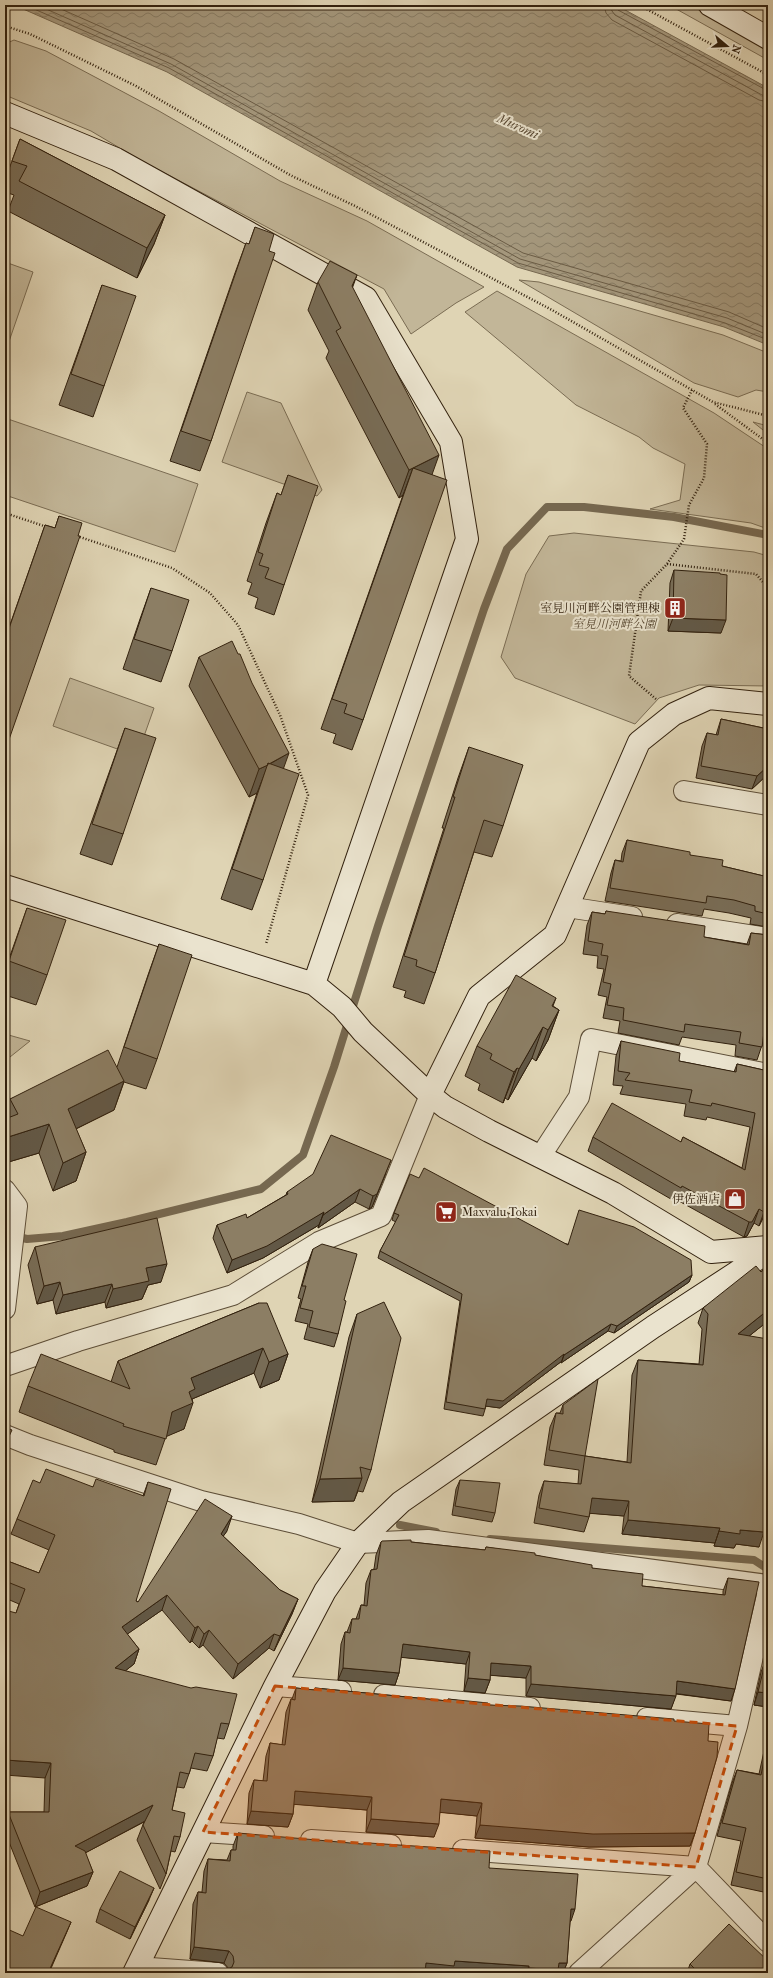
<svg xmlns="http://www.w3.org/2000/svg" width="773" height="1978" viewBox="0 0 773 1978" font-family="'IM FELL French Canon','Noto Serif JP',serif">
	<defs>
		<pattern id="water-waves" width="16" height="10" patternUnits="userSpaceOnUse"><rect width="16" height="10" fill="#a4977c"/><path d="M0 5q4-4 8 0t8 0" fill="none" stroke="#867b64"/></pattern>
	</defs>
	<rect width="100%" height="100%" fill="#dfd4b4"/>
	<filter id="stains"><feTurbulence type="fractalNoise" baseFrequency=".005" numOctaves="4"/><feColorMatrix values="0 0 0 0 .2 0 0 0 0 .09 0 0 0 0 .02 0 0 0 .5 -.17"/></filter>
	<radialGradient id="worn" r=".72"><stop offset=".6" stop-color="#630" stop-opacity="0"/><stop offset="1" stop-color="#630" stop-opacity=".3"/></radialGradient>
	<path fill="#c2b698" stroke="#7a6c53" d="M669 5H690L768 49V60Z
		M14 40 46 51 159 111 280 181 367 221 484 287 456 303 411 334 384 289 140 160 91 131 5 95V44Z
		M5 262 33 272 5 353Z
		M519 280 539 282 723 335 768 353V392L756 390 738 397 694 383Z
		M497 291 714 413 768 449V529L751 523 650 509 680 500 685 464 653 448 639 437 576 405 465 312Z
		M247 392 281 403 322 490 317 496 222 462Z
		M5 418 198 484 175 552 5 495Z
		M753 422 768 426V434Z
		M574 533 754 552 768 556V686L699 685 659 698 635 724 515 678 501 657 526 574 549 536Z
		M70 678 154 708 137 756 53 726Z
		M5 1034 30 1041 5 1061Z"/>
	<path fill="url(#water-waves)" stroke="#766850" d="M14 5H616L768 88V345L724 327 517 267 167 72Z"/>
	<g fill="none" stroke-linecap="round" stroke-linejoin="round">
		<path stroke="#6b5c45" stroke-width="1" d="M25 5 169 68 518 263 725 323 768 340
			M37 5 171 64 520 259 727 318 768 335
			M52 5 174 59 523 253 729 312 768 329
			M604 5 606 13 612 20 759 100 768 102
			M610 5 612 11 615 15 762 95 768 96
			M615 5 618 10 768 91"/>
		<path stroke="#766850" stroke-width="8" d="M14 1236 27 1239 63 1236 127 1222 261 1189 303 1155 334 1067 378 926 484 609 507 549 547 507H584L674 517 768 535
			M400 1525 436 1532
			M490 1539 754 1560 768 1569"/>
		<g stroke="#5d4e38" stroke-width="22">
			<path id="street" d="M684 791 768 805
				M567 907 632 917
				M677 924 768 938
				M540 1157 579 1097 591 1039 768 1074
				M5 1190 17 1206 5 1309
				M5 1366 78 1341 233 1295 319 1242 381 1216 430 1095
				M5 1435 30 1445 201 1501 299 1524 358 1543 428 1540 768 1585
				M275 1686 341 1691
				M384 1695 530 1708
				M647 1718 737 1726
				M203 1832 264 1836
				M311 1840 391 1845
				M463 1850 696 1867 768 1942
				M137 1967 218 1973
				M579 1973 696 1867 737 1726 768 1591"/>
		</g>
		<g stroke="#32210e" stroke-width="24">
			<path id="secondary" d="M710 5 768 38
				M5 113 116 159 366 298 451 442 467 539 314 984
				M5 886 314 984 342 1007 363 1032 430 1095 445 1107 489 1131 613 1193 711 1252 768 1247
				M430 1095 479 996 555 935 639 742 674 714 709 698 768 704
				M134 1973 275 1686 325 1591 358 1543 401 1502 653 1327 768 1252"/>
		</g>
		<path stroke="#32210e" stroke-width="2.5" stroke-dasharray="1 2" stroke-linecap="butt" d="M639 5 768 75
			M5 26 30 34 136 86 290 175 355 206 552 310 713 402 768 416
			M715 404 768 443
			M5 513 47 527
			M77 536 172 568 210 593 238 625 280 715 308 795 266 944
			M667 564 756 574 768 588
			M656 699 629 676 641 591 667 564 684 539 689 505 704 478 707 444 683 408 692 390"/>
		<use href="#street" stroke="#eae3ce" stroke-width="20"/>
		<use href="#secondary" stroke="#eae3ce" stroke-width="22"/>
	</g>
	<path fill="#786c56" stroke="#32210e" d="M20 139 165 215 154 244 137 278 8 211 14 195 5 192V180Z
		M255 227 269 251 211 441 200 471 170 461 235 273 246 243 249 244Z
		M318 282 352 288 432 475 363 720 352 750 333 743 336 734 321 729 403 495 399 498 326 358 329 351 308 310Z
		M102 285 104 386 93 417 59 405Z
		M288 475 284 585 274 615 255 608 258 598 248 594 252 583 247 581 266 523 277 493 281 495Z
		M59 516 5 751V639L45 525 55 528Z
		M674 570 721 633 668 631 670 583Z
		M151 588 172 651 161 682 123 669 140 619Z
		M199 657 284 769 263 880 252 910 221 899 257 793 249 797 189 686Z
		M721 719 768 729V774L752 789 696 778 702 746 707 733 716 735Z
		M125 728 123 834 112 865 80 854Z
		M469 747 503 826 492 857 474 852 435 973 424 1004 404 997 406 991 393 987 444 828H442L458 778Z
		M627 840 690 855 722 866 768 877V927L750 924 751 918 729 913 704 909 702 916 605 901 611 873 615 860 621 861 622 853Z
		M27 908 47 975 36 1005 5 995V970Z
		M606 911 704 937 747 944 751 933 768 935V1046L762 1045 757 1060 735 1056 736 1045 682 1037 679 1045 618 1033 620 1021 603 1018 607 997 598 995 604 969 597 968 598 956 583 954 587 925 592 912 605 914Z
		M159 944 157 1059 146 1089 124 1082 114 1110 76 1129 86 1152 76 1181 53 1191 39 1153 5 1163V1114L10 1099 117 1067 148 975Z
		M556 998 553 1006 559 1010 548 1040 536 1061 532 1058 508 1100 505 1098 503 1103 478 1090 480 1084 465 1076 477 1046Z
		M621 1041 679 1061 734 1072 737 1064 768 1071V1208L759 1226 754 1223 747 1236 744 1237 677 1200 676 1202 588 1151 593 1137 681 1142 683 1137 742 1168 750 1127 707 1117 706 1120 684 1116 686 1104 620 1094 623 1086 613 1085 616 1056Z
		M386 1173 372 1207 369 1209 355 1202 318 1228 319 1225 263 1258 227 1273 213 1238 217 1225 247 1218 286 1195 287 1192Z
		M394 1213 567 1244 692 1275 689 1282 614 1333 608 1331 561 1363 562 1361 500 1408 486 1406 483 1416 444 1409 460 1301 378 1258 380 1251 396 1222 392 1220Z
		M35 1247 161 1282 148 1285 142 1299 106 1308 105 1302 56 1314 53 1300 37 1304 28 1265Z
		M313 1249 344 1300 338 1334 334 1347 304 1339 308 1324 295 1321 301 1299 298 1298 308 1262Z
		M768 1266V1321L749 1336 764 1397 759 1547 736 1544 734 1548 714 1546 715 1543 622 1534 624 1516 590 1513 589 1517 584 1532 534 1523 539 1495 544 1481 578 1484 579 1470 544 1465 550 1427 556 1413H560L563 1405 585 1456 627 1462 632 1375 638 1360 699 1364 702 1329 698 1323 703 1308 761 1272Z
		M259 1303 288 1354 279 1380 260 1388 254 1373 192 1399 184 1429 166 1436 156 1465 114 1452V1450L19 1412 28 1386 111 1382 118 1361Z
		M357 1314 371 1470 363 1492 358 1491 354 1501 312 1502 349 1337Z
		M460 1480 495 1513 492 1522 452 1515 456 1489Z
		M148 1482 136 1601 138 1602 227 1531 223 1536 280 1590 298 1599 292 1614 274 1651 269 1648 233 1679 203 1645 199 1648 192 1641 190 1643 162 1610 127 1634 139 1649 134 1664 125 1671 229 1724 224 1739 217 1738 213 1756 207 1771 191 1768 184 1788 177 1787 172 1810 180 1837 175 1852 171 1851 166 1874 160 1889 137 1840 144 1822 85 1853 93 1872 87 1886 35 1907 5 1832V1820L8 1812H44L45 1778 16 1613 19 1604 5 1598V1560L39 1573 49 1550 11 1534 17 1519 40 1483 93 1487 143 1496Z
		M381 1542H411L485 1550 486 1547 535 1555 592 1568 642 1586 723 1595V1591L728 1578 731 1701 676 1694 671 1709 526 1696V1678L490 1675V1680L485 1693 464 1691 466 1664 401 1657 399 1673 395 1685 338 1680 341 1644 345 1632H347L352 1619H356L361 1605H364L366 1583 371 1570 374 1569 376 1555Z
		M766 1659 768 1707 754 1705 761 1672Z
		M296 1688 314 1690 315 1688 448 1701V1699L488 1705 674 1721 695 1833 690 1846 589 1847 475 1838 477 1816 440 1812 434 1837 366 1832 367 1810 294 1804 293 1814 288 1827 247 1824 249 1793 254 1780 263 1781 266 1756 270 1743 282 1745 286 1712 291 1699H292Z
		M768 1736V1893L731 1885 741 1841 717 1836 732 1783 737 1770 759 1774 766 1742Z
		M238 1833 489 1868 571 1921H570L567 1963 563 1973H172L174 1969 222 1972 229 1969 224 1963 190 1959 193 1904 198 1892H202L204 1871 208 1859 227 1860 231 1850H233V1846Z
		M149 1900 130 1939 96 1922 100 1909Z
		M690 1964 768 1973H687Z"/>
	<path fill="#625846" stroke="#32210e" d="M165 215 154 244 137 278 147 248Z
		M357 275 347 303 352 286Z
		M439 455 429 483 413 468 403 495 399 498 409 470Z
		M673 618 726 620 721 633 668 631Z
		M289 753 279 781 268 765Z
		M268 765 257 793 249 797 259 769Z
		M768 766V774L752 789 757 776Z
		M559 1010 548 1040 536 1061 548 1030Z
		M543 1027 532 1058 508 1100 519 1069Z
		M517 1068 503 1103 514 1072Z
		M124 1081 114 1110 57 1138 68 1109Z
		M49 1124 39 1153 5 1163V1138Z
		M86 1152 76 1181 53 1191 63 1163Z
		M391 1160 372 1207 369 1209 373 1196Z
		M360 1189 355 1202 318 1228 323 1215Z
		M768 1204V1208L759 1226 764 1212Z
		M759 1209 754 1223 747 1236 744 1237 749 1222Z
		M324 1212 319 1225 263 1258 227 1273 232 1260Z
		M167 1264 161 1282 148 1285 142 1299 106 1308 113 1289 146 1268Z
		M692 1275 689 1282 614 1333 617 1326Z
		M60 1282 53 1300 37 1304 44 1286Z
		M112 1284 105 1302 56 1314 63 1295Z
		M768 1310V1321L733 1349 738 1334Z
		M611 1324 608 1331 561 1363 564 1355Z
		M263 1348 254 1373 192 1399 193 1403 184 1429 163 1438 172 1412 191 1378Z
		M288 1354 279 1380 260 1388 269 1362Z
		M564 1354 562 1361 500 1408 485 1406 487 1399Z
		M362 1478 354 1501 312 1502 320 1479Z
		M592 1498 629 1501 624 1516 586 1513Z
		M232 1516 227 1531 215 1548 221 1534Z
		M628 1520 720 1528 715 1543 622 1534Z
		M740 1530 764 1532 759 1547 736 1544 734 1548 714 1546 719 1531Z
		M167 1595 162 1610 116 1642 122 1627Z
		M298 1599 292 1614 274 1651 280 1636Z
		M198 1626 192 1641 190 1643 195 1628Z
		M209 1630 203 1645 199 1648 204 1634Z
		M274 1634 269 1648 233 1679 238 1664Z
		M403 1644 470 1652 466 1664 398 1657Z
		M139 1649 134 1664 110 1683 115 1668Z
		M491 1663 531 1666 526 1678 487 1675Z
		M343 1668 399 1673 395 1685 338 1680Z
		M468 1678 490 1680 485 1693 464 1691Z
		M677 1681 735 1689 731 1701 672 1693Z
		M531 1684 676 1696 671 1709 526 1696Z
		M758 1692 768 1693V1707L754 1705Z
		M5 1760 51 1763 45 1778 5 1775Z
		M295 1791 372 1797 367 1810 290 1804Z
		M441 1799 482 1803 477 1816 436 1812Z
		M153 1805 147 1820 70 1861 75 1846Z
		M251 1811 293 1814 288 1827 247 1824Z
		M371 1819 439 1824 434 1837 366 1832Z
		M480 1825 695 1833 690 1846 589 1847 475 1838Z
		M93 1872 87 1886 35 1907 40 1892Z
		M154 1888 149 1900 130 1939 135 1927Z
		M571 1909H575L571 1921H566Z
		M71 1922 66 1934 49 1973H48Z
		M194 1947 229 1951 224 1963 190 1959Z
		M455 1961 529 1966 526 1973H423L426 1963Z
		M559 1963H567L563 1973H527L529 1968Z"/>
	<path fill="#8c7e64" stroke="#32210e" d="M20 139 165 215 147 248 19 181 27 166 12 161Z
		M255 227 274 234 269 251 275 253 211 441 181 431 246 243 249 244Z
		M330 261 357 275 352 286 439 455 409 470 336 331 341 328 318 282Z
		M102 285 136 296 104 386 71 374Z
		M413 468 447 480 363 720 344 713 347 704 332 699Z
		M288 475 318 486 284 585 265 578 269 568 259 565 263 554 258 552 277 493 281 495Z
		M59 516 82 523 78 536H80L5 751V640L45 525 55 528Z
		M674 570 720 573V574L727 575 726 620 673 618Z
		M151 588 189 600 172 651 134 639Z
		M232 641 238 654H240L252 683 289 753 269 764 268 763V765L259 769 199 657Z
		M721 719 768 729V766L757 776 701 766 707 733 718 735Z
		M125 728 156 738 123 834 92 824Z
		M469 747 523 765 503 826 484 820 435 973 416 966 417 960 404 956 455 797H453Z
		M268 763 299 774 263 880 232 869Z
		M627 840 690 852V855L723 860 722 866 768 877V914L755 911V906L734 900 707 896 706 903 610 888 615 860 623 862Z
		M27 908 66 920 47 975 9 961Z
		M606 911 705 926 704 937 749 945 751 933 768 935V1033L764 1032 762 1047 739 1043 741 1032 685 1024 684 1032 623 1020 624 1008 607 1005 611 984 603 982 608 956 601 955 603 944 588 941 592 912 605 914Z
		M159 944 192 955 157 1059 124 1047Z
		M516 975 556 998 552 1006 559 1010 548 1030 543 1027 519 1069 517 1068 514 1072 490 1059 492 1054 477 1046Z
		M621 1041 680 1053 679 1061 736 1072 737 1064 768 1071V1204L764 1212 759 1209 752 1222H749L682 1186 681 1188 593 1137 612 1103 681 1142 683 1137 745 1170 755 1113 712 1103 711 1106 689 1102 692 1090 625 1080 630 1073 618 1071Z
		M108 1050 124 1081 68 1109 86 1152 63 1163 49 1124 5 1138V1119L18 1114 10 1099Z
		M331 1135 391 1160 377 1194 373 1196 360 1189 323 1215 324 1212 267 1246 232 1260 217 1225 246 1214 247 1218 288 1194 287 1192 313 1174Z
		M424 1168 568 1245 579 1210 634 1227 691 1260 692 1275 617 1326 611 1324 564 1355V1354L503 1401 487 1399 485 1409 446 1402 462 1294 380 1251 399 1215 394 1213 410 1174 419 1178Z
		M157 1218 167 1264 146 1268 149 1281 113 1289 112 1284 63 1295 60 1282 44 1286 35 1247Z
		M322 1244 357 1254 344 1300 346 1301 338 1334 309 1327 313 1311 300 1308 306 1286H302L313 1249Z
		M756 1266 761 1272 768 1266V1310L738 1334 768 1339V1375L764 1397 768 1398V1490L764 1532 740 1530V1534L719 1531 720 1528 628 1520 629 1501 592 1498 589 1517 539 1508 544 1481 581 1484 585 1456 549 1450 556 1413 563 1414V1405L598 1379 585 1456 631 1463 638 1360 703 1365 708 1314 703 1308Z
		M384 1302 401 1338 371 1470 360 1467 362 1478 320 1479 357 1314Z
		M259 1303H267L288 1354 269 1362 263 1348 191 1378 195 1389 189 1392 193 1403 172 1412 166 1439 123 1426 124 1424 28 1386 41 1354 130 1389 118 1361Z
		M5 1427 12 1430 5 1445Z
		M46 1469 93 1487 96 1479 144 1496 148 1482 171 1489 136 1601 138 1602 205 1499 232 1516 221 1534 280 1590 298 1599 280 1636 274 1634 238 1664 209 1630 204 1634 198 1626 195 1628 167 1595 122 1627 139 1649 115 1668 191 1688 196 1687 237 1694 229 1724 221 1723 213 1756 195 1753 189 1774 180 1772 172 1810 185 1813 180 1837 174 1836 166 1874 143 1825 153 1805 75 1846 85 1851 93 1872 40 1892 8 1812H49L51 1763 5 1760V1610L16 1613 25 1589 5 1581V1560L39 1573 55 1535 17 1519 33 1480 40 1483Z
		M460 1480 500 1483 495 1513 455 1506Z
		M411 1540V1542L485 1550 486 1547 535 1553V1555L592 1565V1568L643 1574 642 1586 725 1595 728 1578 759 1582 735 1689 677 1681 676 1696 531 1684V1666L491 1663 490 1680 468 1678 470 1652 403 1644 399 1673 343 1668 345 1632 350 1633 352 1619H359L361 1605 367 1606 371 1570 377 1569 381 1542 382 1541Z
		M766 1659H768V1693L758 1692Z
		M296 1688 315 1690V1688L448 1701V1699L488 1703V1705L520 1706 674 1719V1721L709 1724 708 1741 718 1742 717 1757 695 1833 593 1834 480 1825 482 1803 441 1799 439 1824 371 1819 372 1797 295 1791 293 1814 251 1811 254 1780 267 1781 270 1743 285 1745 291 1699 295 1700Z
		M768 1741V1879L736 1872 746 1828 722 1823 737 1770 761 1775Z
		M238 1833 362 1844 369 1843 490 1851 489 1868 578 1874 575 1909H571L567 1963H559L558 1970 529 1968V1966L455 1961 454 1966 426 1963 425 1973H173L174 1969 222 1972 232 1967 234 1962 233 1956 229 1951 194 1947 198 1892 206 1893 208 1859 230 1861 231 1850H236Z
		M120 1871 154 1888 135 1927 100 1909Z
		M36 1907 71 1922 48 1973H5V1928L23 1936Z
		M729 1924 768 1961V1973H699L690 1964Z"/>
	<path fill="#c44e0c" fill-opacity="0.2" stroke="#c44e0c" stroke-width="3" stroke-dasharray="8 5" stroke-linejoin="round" d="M275 1686 737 1726 696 1867 203 1832Z"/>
	<defs>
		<g id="building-square" transform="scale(1.15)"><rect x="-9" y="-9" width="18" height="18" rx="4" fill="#8f2418" stroke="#eae3ce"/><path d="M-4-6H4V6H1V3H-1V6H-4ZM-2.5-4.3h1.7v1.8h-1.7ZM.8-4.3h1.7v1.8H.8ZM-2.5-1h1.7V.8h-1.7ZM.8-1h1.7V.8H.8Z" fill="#fff"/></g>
		<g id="shop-square" transform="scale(1.15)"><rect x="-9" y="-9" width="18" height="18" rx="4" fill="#8f2418" stroke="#eae3ce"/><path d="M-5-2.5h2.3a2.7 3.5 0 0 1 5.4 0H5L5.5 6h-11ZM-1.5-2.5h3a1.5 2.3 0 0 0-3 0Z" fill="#fff"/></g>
		<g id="supermarket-square" transform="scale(1.15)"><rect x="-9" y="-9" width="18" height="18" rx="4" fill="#8f2418" stroke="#eae3ce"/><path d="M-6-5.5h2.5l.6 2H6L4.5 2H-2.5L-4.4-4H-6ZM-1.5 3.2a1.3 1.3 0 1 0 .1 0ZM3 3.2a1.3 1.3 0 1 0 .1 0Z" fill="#fff"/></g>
	</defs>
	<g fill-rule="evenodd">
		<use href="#building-square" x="675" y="608"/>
		<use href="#shop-square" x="735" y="1199"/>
		<use href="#supermarket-square" x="446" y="1212"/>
	</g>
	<g text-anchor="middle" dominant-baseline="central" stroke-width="4" stroke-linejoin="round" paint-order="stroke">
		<g font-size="12" fill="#32210e" stroke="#eae3ce" text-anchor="end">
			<text x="660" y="608">室見川河畔公園管理棟</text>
			<text x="720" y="1199">伊佐酒店</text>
			<text x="462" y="1212" text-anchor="start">Maxvalu Tokai</text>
		</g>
		<g font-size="12" font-style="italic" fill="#564630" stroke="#eae3ce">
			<text x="614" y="624">室見川河畔公園</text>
		</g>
		<g font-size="13" font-style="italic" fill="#5a4a34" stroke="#eae3ce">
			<text transform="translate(518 126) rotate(24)">Muromi</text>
		</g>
	</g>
	<rect width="773" height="1978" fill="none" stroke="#dfd4b4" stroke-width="20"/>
	<rect x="6" y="6" width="761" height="1966" fill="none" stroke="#32210e" stroke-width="2"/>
	<rect x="10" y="10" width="753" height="1958" fill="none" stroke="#32210e"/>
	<g transform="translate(727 46) rotate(109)" stroke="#eae3ce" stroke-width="3" paint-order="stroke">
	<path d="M0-3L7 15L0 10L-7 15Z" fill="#32210e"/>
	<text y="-6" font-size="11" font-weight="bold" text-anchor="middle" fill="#32210e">N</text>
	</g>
	<rect width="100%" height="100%" filter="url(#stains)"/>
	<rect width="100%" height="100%" fill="url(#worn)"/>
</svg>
